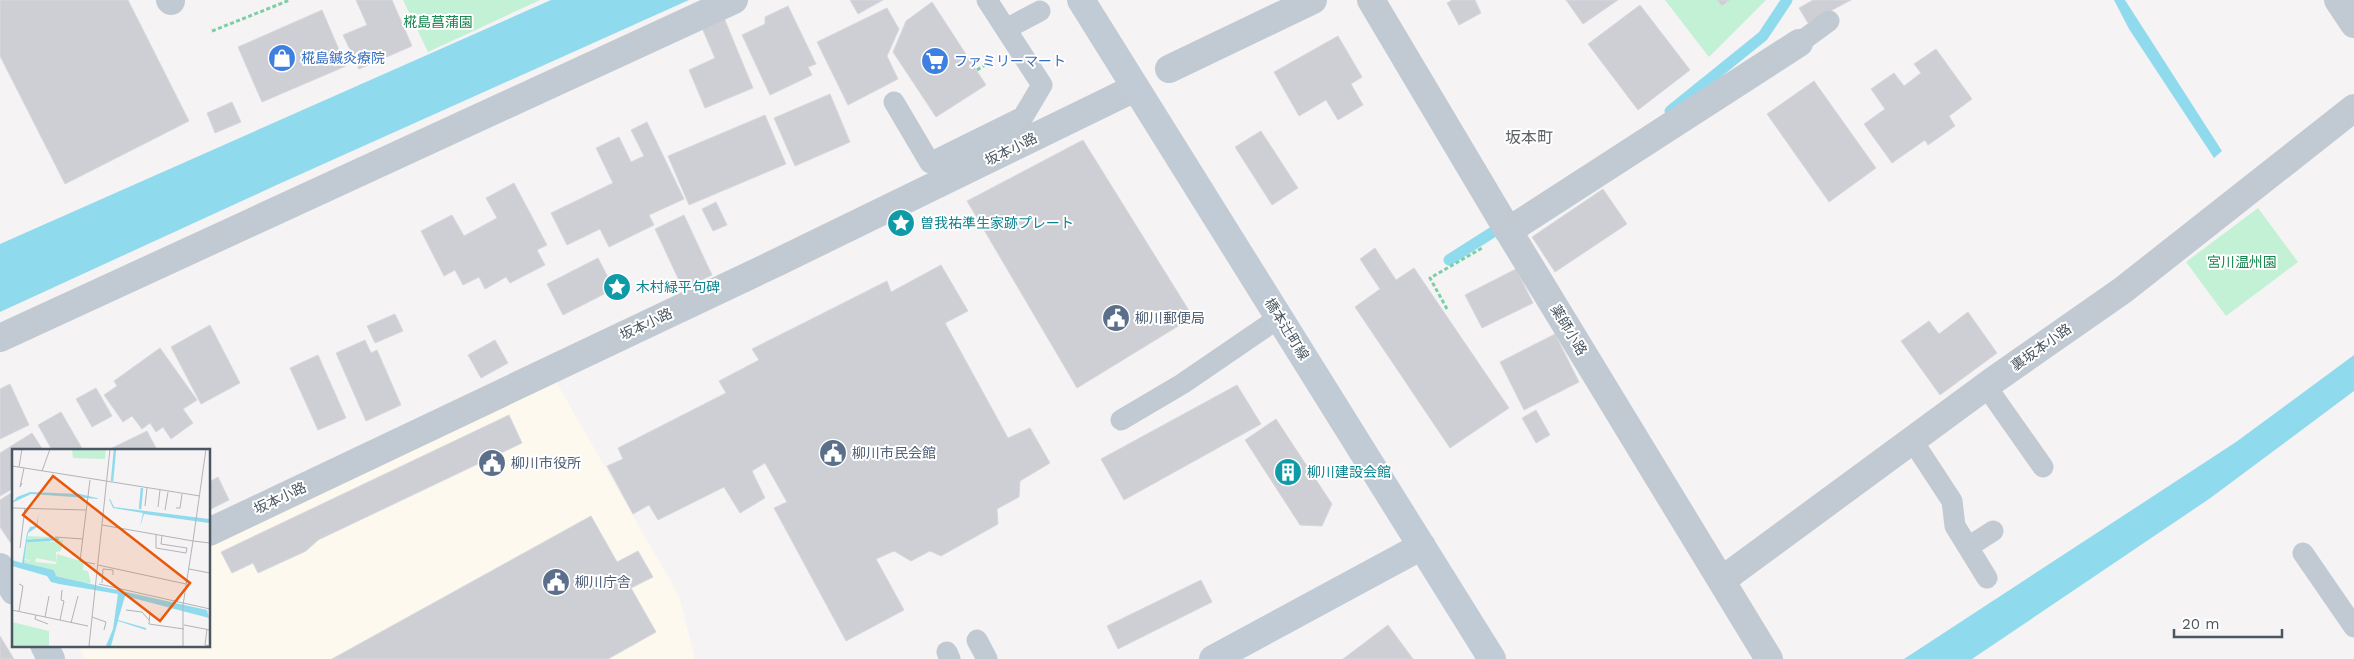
<svg xmlns="http://www.w3.org/2000/svg" width="2354" height="659" viewBox="0 0 2354 659" font-family="'Work Sans','Noto Sans JP',sans-serif">
	<rect width="100%" height="100%" fill="#f5f3f3"/>
	<path fill="#fdf9ef" d="M555 380 679 596 695 659H85L78 645H209V546Z"/>
	<path fill="#c3f1d5" d="M403 0H540L428 52Z
		M1665 0H1766L1709 57Z
		M2258 208 2298 262 2226 316 2186 262Z"/>
	<path fill="#90daee" d="M551 0H689L281 183 0 312V244Z
		M2114 0H2125L2222 151 2214 158 2129 29Z
		M2354 355V391L2209 499 1972 659H1904L2236 442Z"/>
	<g fill="none" stroke-linecap="round" stroke-linejoin="round">
		<path stroke="#90daee" stroke-width="11" d="M1670 111 1763 36 1787 0
			M1449 260 1504 225"/>
	</g>
	<path fill="#cdcfd5" stroke="#d7d9de" d="M0 0H128L189 121 65 184 0 56Z
		M356 0H392L412 46 359 69 343 35 367 25Z
		M850 0H883L858 14Z
		M1452 0H1475L1481 13 1459 25 1447 3Z
		M1566 0H1618L1583 24Z
		M1717 0H1730L1722 6Z
		M1813 0H1851L1808 23 1799 8Z
		M932 2 986 85 936 117 893 52 906 21Z
		M1640 5 1690 70 1638 110 1588 44Z
		M788 6 816 64 808 67 812 75 770 95 742 35 765 24V17Z
		M887 8 899 29 887 56 898 79 848 105 817 42Z
		M322 10 346 66 262 102 238 47Z
		M724 18 753 88 705 108 689 70 715 58 702 28Z
		M1338 36 1362 77 1351 84 1363 105 1338 120 1326 100 1299 116 1274 72Z
		M1936 49 1972 99 1949 116 1955 126 1928 145 1925 140 1892 163 1864 124 1885 109 1871 89 1894 73 1904 86 1921 73 1914 64Z
		M1814 81 1876 168 1829 202 1767 114Z
		M830 94 850 142 795 166 774 118Z
		M232 102 241 122 215 133 207 113Z
		M765 115 786 164 689 205 668 156Z
		M647 122 684 199 649 215 654 225 609 247 600 229 567 245 551 213 613 183 596 148 619 137 631 162 644 156 631 130Z
		M1261 131 1298 188 1272 205 1235 147Z
		M1083 140 1193 317 1077 388 967 201Z
		M514 183 547 245 537 250 545 265 510 283 506 277 485 289 479 277 463 285 455 270 444 276 421 231 452 215 464 236 497 218 486 198Z
		M1603 189 1627 224 1555 272 1532 237Z
		M716 202 727 225 713 231 702 209Z
		M684 215 712 275 683 289 655 229Z
		M1375 248 1396 280 1414 268 1509 408 1450 448 1355 307 1380 289 1360 259Z
		M598 258 614 289 563 315 547 284Z
		M941 265 968 311 945 323 1008 438 1030 428 1050 463 1020 481 1019 497 997 509 998 524 941 556 930 551 911 561 894 551 876 559 904 610 846 641 774 508 787 502 765 463 752 471 765 498 740 513 724 487 658 520 649 505 633 514 607 466 623 459 618 448 726 393 719 381 759 360 752 349 887 281 891 292Z
		M1516 269 1533 303 1482 328 1465 295Z
		M1968 312 1997 353 1940 395 1901 341 1929 321 1939 334Z
		M395 314 403 331 375 343 367 326Z
		M210 325 240 383 201 404 171 347Z
		M1555 334 1579 382 1524 410 1500 362Z
		M365 340 371 353 377 350 401 405 366 421 336 353Z
		M495 340 508 363 481 378 468 355Z
		M160 348 197 400 183 409 193 423 171 439 163 427 156 432 150 423 142 429 132 416 123 422 104 395 117 386 114 381Z
		M318 355 346 418 318 430 290 368Z
		M10 384 29 425 0 439V389Z
		M1237 385 1261 424 1124 500 1101 459Z
		M96 388 112 416 92 427 76 399Z
		M1536 410 1550 435 1536 443 1522 418Z
		M61 412 83 450H52L38 425Z
		M509 415 522 443 318 540 306 551 258 573 253 563 232 573 221 552Z
		M1276 419 1332 504 1322 526 1300 525 1245 440Z
		M147 431 157 450H108Z
		M32 433 43 450H14V488L0 496V453Z
		M218 477 229 500 209 510V482Z
		M14 491V548L0 527V500Z
		M591 516 617 562 638 551 653 577 631 588 656 632 608 659H332Z
		M1201 580 1212 602 1118 649 1107 626Z
		M1388 625 1413 659H1343Z
		M0 636 14 659H0Z"/>
	<g fill="none" stroke-linecap="round" stroke-linejoin="round">
		<path stroke="#7ad0a6" stroke-width="3" stroke-dasharray="4 2.5" stroke-linecap="butt" d="M212 31 290 0
			M977 70 993 60
			M1447 309 1430 278 1482 248"/>
		<path stroke="#c1cad2" stroke-width="21" d="M1006 29 1040 11
			M1799 43 1829 21
			M894 102 930 163 1023 117 1042 85 987 0
			M1986 386 2043 467
			M1121 420 1182 384 1280 317
			M1912 440 1952 501 1955 526 1987 578
			M1968 547 1993 531
			M2303 553 2354 627
			M977 640 987 659
			M947 652 950 659"/>
		<path stroke="#c1cad2" stroke-width="28" d="M170 0 171 1
			M1371 0 1500 217 1769 659
			M2338 0 2354 24
			M1169 69 1313 0
			M1508 231 1799 43
			M0 338 734 0
			M209 532 778 262 1135 88
			M1722 580 1994 380 2123 290 2354 108"/>
		<path stroke="#c1cbd6" stroke-width="28" d="M1081 0 1492 659
			M0 567 14 591
			M44 645 51 659
			M1213 659 1422 546"/>
	</g>
	<defs>
		<g id="shop-disc" transform="scale(1.4375)"><circle r="9.5" fill="#3f7fe0" stroke="#fff"/><path d="M-5-2.5h2.3a2.7 3.5 0 0 1 5.4 0H5L5.5 6h-11ZM-1.5-2.5h3a1.5 2.3 0 0 0-3 0Z" fill="#fff"/></g>
		<g id="supermarket-disc" transform="scale(1.4375)"><circle r="9.5" fill="#3f7fe0" stroke="#fff"/><path d="M-6-5.5h2.5l.6 2H6L4.5 2H-2.5L-4.4-4H-6ZM-1.5 3.2a1.3 1.3 0 1 0 .1 0ZM3 3.2a1.3 1.3 0 1 0 .1 0Z" fill="#fff"/></g>
		<g id="sight-disc" transform="scale(1.4375)"><circle r="9.5" fill="#0f9aa8" stroke="#fff"/><path d="M0-6L1.8-2.2L6-1.7L2.9 1.2L3.7 5.4L0 3.3L-3.7 5.4L-2.9 1.2L-6-1.7L-1.8-2.2Z" fill="#fff"/></g>
		<g id="civic-disc" transform="scale(1.4375)"><circle r="9.5" fill="#5c6f8a" stroke="#fff"/><path d="M-.6-6.5H3V-4.5H.6V-3L4-1V1h2V6H-6V1h2V-1L-.6-3ZM-1.2 2.5V6h2.4V2.5Z" fill="#fff"/></g>
		<g id="building-disc" transform="scale(1.4375)"><circle r="9.5" fill="#0f9aa8" stroke="#fff"/><path d="M-4-6H4V6H1V3H-1V6H-4ZM-2.5-4.3h1.7v1.8h-1.7ZM.8-4.3h1.7v1.8H.8ZM-2.5-1h1.7V.8h-1.7ZM.8-1h1.7V.8H.8Z" fill="#fff"/></g>
	</defs>
	<g fill-rule="evenodd">
		<use href="#shop-disc" x="282" y="58"/>
		<use href="#supermarket-disc" x="935" y="61"/>
		<use href="#sight-disc" x="901" y="223"/>
		<use href="#sight-disc" x="617" y="287"/>
		<use href="#civic-disc" x="1116" y="318"/>
		<use href="#civic-disc" x="833" y="453"/>
		<use href="#civic-disc" x="492" y="463"/>
		<use href="#building-disc" x="1288" y="472"/>
		<use href="#civic-disc" x="556" y="582"/>
	</g>
	<g text-anchor="middle" dominant-baseline="central" stroke-width="4" stroke-linejoin="round" paint-order="stroke">
		<g font-size="14" fill="#17864f" stroke="#fff">
			<text x="438" y="22">椛島菖蒲園</text>
			<text x="2242" y="262">宮川温州園</text>
		</g>
		<g font-size="14" fill="#366cbe" stroke="#fff" text-anchor="start">
			<text x="301" y="58">椛島鍼灸療院</text>
			<text x="954" y="61">ファミリーマート</text>
		</g>
		<g font-size="14" fill="#4a5661" stroke="#fff">
			<text transform="translate(1011 149) rotate(-26)">坂本小路</text>
			<text transform="translate(646 324) rotate(-25)">坂本小路</text>
			<text transform="translate(1287 329) rotate(58)">橋本辻町線</text>
			<text transform="translate(1569 330) rotate(59)">薬師小路</text>
			<text transform="translate(2041 347) rotate(-35)">裏坂本小路</text>
			<text transform="translate(280 498) rotate(-25)">坂本小路</text>
		</g>
		<g font-size="14" fill="#0d838f" stroke="#fff" text-anchor="start">
			<text x="920" y="223">曽我祐準生家跡プレート</text>
			<text x="636" y="287">木村緑平句碑</text>
			<text x="1307" y="472">柳川建設会館</text>
		</g>
		<g font-size="14" fill="#4e5e75" stroke="#fff" text-anchor="start">
			<text x="1135" y="318">柳川郵便局</text>
			<text x="852" y="453">柳川市民会館</text>
			<text x="511" y="463">柳川市役所</text>
			<text x="575" y="582">柳川庁舎</text>
		</g>
		<g font-size="16" fill="#5f6368" stroke="#fff">
			<text x="1529" y="137">坂本町</text>
		</g>
	</g>
	<g transform="translate(12 449)">
		<rect width="198" height="198" fill="#f5f3f3"/>
		<path d="M60 0H94L93 10 61 9ZM16 87 38 88V93L51 91 49 102 44 103V113L24 109 23 113 44 115 45 105 72 113 71 121 76 122 79 134H67L42 126 43 121 11 115 12 111 20 112 13 110ZM0 173 37 182V197H0Z" fill="#c3f1d5"/>
		<path d="M18 43 68 45 89 50 19 45 0 54 5 48ZM97 50H98L102 58 197 70V74L132 65 128 78 131 64 101 59ZM27 63 25 78 16 84 12 114 42 121 44 127 56 130 195 161 197 169 113 147 106 171 134 179V181L106 172 99 197H94L101 180 106 145 47 135 39 133 35 127 0 117V111L10 114 15 84 18 78 24 77Z" fill="#90daee"/>
		<path fill="none" stroke="#90daee" stroke-width="2.5" d="M100 32 103 0M128 60 130 39M15 92 47 90"/>
		<path fill="none" stroke="#b1b4b9" stroke-width="1" d="M194 0 181 92 198 94M0 17 188 47M7 18 10 0M30 22 38 0M78 31 68 112 83 115M10 34 8 38 12 19M133 57 135 39M146 58 148 41M0 59 74 61M164 59H168L170 45M153 61 156 43M90 76 181 92 171 156V197M144 85V99L174 104 175 99 149 95 150 86M43 88 71 90M8 99 13 59M86 116 174 135M177 120 198 124M90 134 91 120 101 121V126M7 135 11 137 7 162M87 135 198 160M0 161 76 177M114 161 130 163 137 171M138 164 137 175 172 180M24 166 23 170 36 175M33 168 37 147M80 168 94 173 92 181M48 171 52 152 49 151 50 141M59 174 66 147M172 176 198 181M195 180 193 196 198 197M77 197 98 0"/>
		<path fill="#e8590c" fill-opacity="0.15" stroke="#e8590c" stroke-width="2.5" d="M41 27 178 134 148 172 11 66Z"/>
		<rect width="198" height="198" fill="none" stroke="#4a5661" stroke-width="2.5"/>
	</g>
	<path d="M2174 629v8h108v-8" fill="none" stroke="#4a5661" stroke-width="2.5"/>
	<text x="2182" y="629" font-size="15" fill="#4a5661" stroke="#ffffff" stroke-width="4" paint-order="stroke">20 m</text>
</svg>
